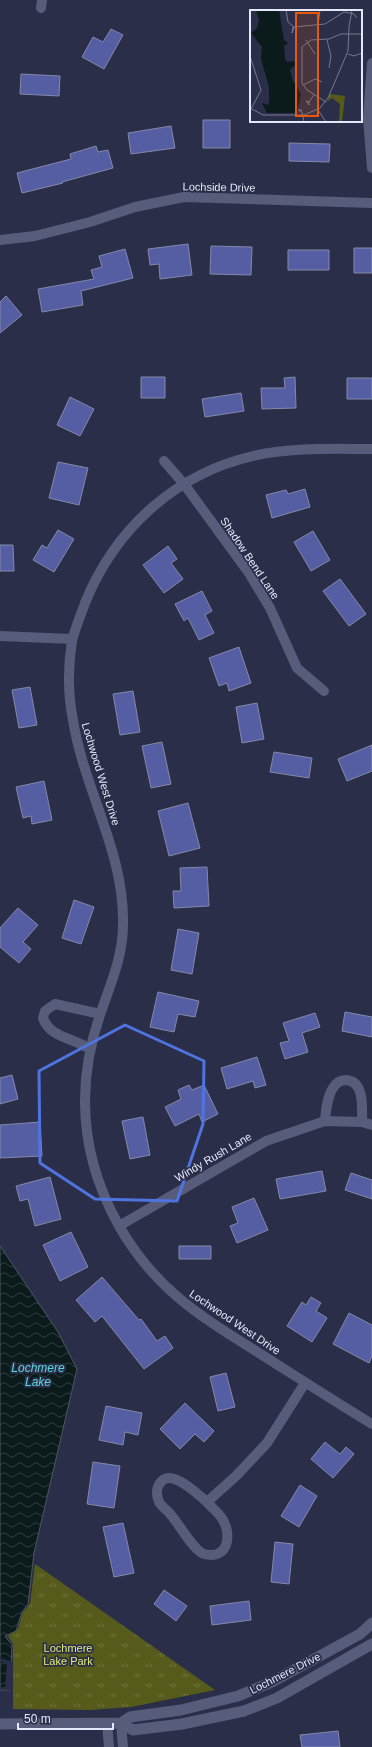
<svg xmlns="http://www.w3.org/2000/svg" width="372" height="1747" viewBox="0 0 372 1747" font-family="Arial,sans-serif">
	<defs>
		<pattern id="park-tufts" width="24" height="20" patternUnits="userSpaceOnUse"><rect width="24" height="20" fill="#565b1b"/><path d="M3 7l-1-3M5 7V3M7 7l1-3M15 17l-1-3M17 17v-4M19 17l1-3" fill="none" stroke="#6e733d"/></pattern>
		<pattern id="water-waves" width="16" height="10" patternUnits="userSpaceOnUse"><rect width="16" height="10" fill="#0b1b1c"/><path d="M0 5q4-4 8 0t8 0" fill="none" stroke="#2e3c3e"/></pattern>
	</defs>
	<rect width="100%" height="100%" fill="#2a2e49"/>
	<path fill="url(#park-tufts)" d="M35 1564 215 1690 131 1707 90 1710 13 1709V1644L8 1636 18 1629 23 1612 30 1604Z"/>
	<path fill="url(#water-waves)" stroke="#4c585f" d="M0 1246 58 1332 77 1369 34 1553 28 1604 22 1612 16 1631 5 1636 12 1645 10 1690H0Z"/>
	<path fill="#2a2e49" d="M0 1658 13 1662 11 1690 0 1689V1687H5L7 1664 0 1661Z"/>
	<path fill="#565ea3" stroke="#8389a9" d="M111 29 123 35 104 69 82 57 93 37 103 42Z
		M21 74 60 76 59 96 20 94Z
		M203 120H230V148H203Z
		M171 126 175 148 131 154 128 133Z
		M289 143 330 144 329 162 289 161Z
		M96 146 98 152 108 150 113 168 62 182 63 183 22 193 17 173 71 159 70 154Z
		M188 244 192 275 160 279 159 264 150 265 148 249Z
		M211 246 252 247 251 275 210 274Z
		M354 248H372V273H354Z
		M125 249 133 278 81 291 83 305 42 312 38 289 94 279 91 270 102 267 99 256Z
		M288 250H329V270H288Z
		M6 296 22 315 0 333V302Z
		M141 377H165V398H141Z
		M295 377 296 408 262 409 261 388H285L284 378Z
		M347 378H372V399H347Z
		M241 393 244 411 205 417 202 399Z
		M70 397 94 409 80 436 57 425Z
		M58 462 88 468 79 505 49 498Z
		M305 489 310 507 272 518 266 495 286 490 288 494Z
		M58 530 74 539 54 572 33 560 42 545 47 548Z
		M313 531 330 560 311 571 294 542Z
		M0 545H13L14 571H0Z
		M168 546 177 559 171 563 183 579 164 593 143 565Z
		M340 579 366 614 349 626 323 591Z
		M202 591 212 611 205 615 214 633 199 640 188 618 184 621 175 604Z
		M239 647 251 683 229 691 227 683 219 686 209 658Z
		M30 687 37 725 19 728 12 690Z
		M133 691 140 732 120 735 113 694Z
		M257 703 264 739 242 743 236 707Z
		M162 742 171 784 151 788 142 746Z
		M372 745V771L347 781 338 759Z
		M274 752 312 758 309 778 270 772Z
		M44 781 52 820 32 824 31 816 23 818 16 787Z
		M188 803 200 848 169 856 158 811Z
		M207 867 209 906 174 908 173 891H181L180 868Z
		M74 900 94 907 81 944 62 938Z
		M18 908 38 925 23 942 31 949 19 963 0 947V928Z
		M178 929 199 933 192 974 171 970Z
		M158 992 199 1001 195 1017 178 1014 174 1032 150 1027Z
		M345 1012 372 1017V1037L342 1031Z
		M315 1013 320 1027 302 1033 308 1052 285 1059 280 1043 289 1041 283 1023Z
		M257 1057 266 1085 255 1088 253 1081 227 1089 221 1068Z
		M12 1075 18 1099 0 1104V1078Z
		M189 1085 192 1090 204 1085 218 1114 202 1122 199 1114 175 1126 165 1107 181 1099 178 1090Z
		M143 1117 150 1155 130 1159 122 1121Z
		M40 1122 42 1156 0 1158V1125Z
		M322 1171 326 1191 280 1199 276 1179Z
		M351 1173 372 1180V1199L345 1190Z
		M50 1177 61 1219 35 1226 28 1199 20 1201 16 1186Z
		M254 1198 268 1230 237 1243 230 1226 238 1223 232 1207Z
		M71 1232 88 1267 60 1281 43 1245Z
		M179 1246H211V1259H179Z
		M102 1277 139 1320 141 1319 157 1341 165 1336 173 1348 144 1369 102 1316 95 1322 76 1300Z
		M311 1297 321 1303 316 1311 327 1318 312 1342 287 1326 302 1302 306 1305Z
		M349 1313 372 1325V1356L369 1363 333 1344Z
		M226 1373 235 1407 218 1411 210 1377Z
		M185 1403 214 1431 204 1442 195 1434 180 1449 160 1429Z
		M106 1406 142 1413 138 1435 125 1432 123 1445 99 1440Z
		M325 1442 340 1454 346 1447 354 1454 333 1478 311 1459Z
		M93 1462 120 1466 114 1508 87 1504Z
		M300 1485 317 1496 299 1527 281 1516Z
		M123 1523 134 1573 114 1577 103 1527Z
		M275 1542 293 1544 289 1584 271 1582Z
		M164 1590 187 1606 176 1621 154 1604Z
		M249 1601 251 1620 212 1625 210 1606Z
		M338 1731 340 1747H302L300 1735Z"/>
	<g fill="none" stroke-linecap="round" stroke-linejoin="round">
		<path stroke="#575c7a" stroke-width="10" d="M41 8 42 0
			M372 63 368 118 372 168
			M0 240 35 236 90 222 135 207 184 197 372 203
			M372 449C332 449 292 447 253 456 175 474 115 529 85 603 81 615 75 628 72 641 68 666 68 695 73 720 84 790 125 853 123 925 123 957 110 985 100 1015 75 1088 81 1158 119 1226 155 1289 200 1316 259 1353 297 1377 334 1401 372 1424
			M164 461 184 484 249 573 270 608 297 668 324 691
			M0 636 72 639
			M90 1049C74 1038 50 1038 43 1018L45 1011 55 1004 100 1014
			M325 1121C326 1110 327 1097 333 1088 336 1083 340 1080 346 1080 365 1081 362 1109 362 1122
			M119 1226 266 1141 325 1121 362 1122 372 1125
			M207 1502C212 1508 220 1514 223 1520 232 1536 228 1560 204 1554 194 1551 179 1524 171 1515 168 1511 161 1506 159 1502 157 1497 156 1492 158 1487 167 1463 197 1494 207 1502L236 1476 267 1443 305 1383
			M107 1723 109 1747
			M121 1723 123 1747"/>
		<path stroke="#575c7a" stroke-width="11" d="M121 1723 130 1717 181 1710 238 1696 272 1682 360 1634 372 1623
			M0 1724 121 1723 133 1730 182 1724 244 1711 277 1698 372 1644"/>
	</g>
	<path fill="none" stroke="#4f74e0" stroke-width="3" stroke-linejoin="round" d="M125 1025 204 1061 203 1124 177 1201 95 1199 40 1163 39 1071Z"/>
	<g text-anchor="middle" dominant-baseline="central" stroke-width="3.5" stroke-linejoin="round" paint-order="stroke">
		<g font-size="11" fill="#e5e8fa" stroke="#2a2e49">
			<text transform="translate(219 187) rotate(1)">Lochside Drive</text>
			<text transform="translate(250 558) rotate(56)">Shadow Bend Lane</text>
			<text transform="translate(101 774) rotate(73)">Lochwood West Drive</text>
			<text transform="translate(213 1157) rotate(-30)">Windy Rush Lane</text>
			<text transform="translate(235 1322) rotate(34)">Lochwood West Drive</text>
			<text transform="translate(285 1673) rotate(-27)">Lochmere Drive</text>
		</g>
		<g font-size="11" fill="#e0eb79" stroke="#2a2e49">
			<text x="68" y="1648">Lochmere<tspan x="68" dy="13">Lake Park</tspan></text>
		</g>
		<g font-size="12" font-style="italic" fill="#58d6dd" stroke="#2a2e49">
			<text x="38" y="1368">Lochmere<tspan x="38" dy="14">Lake</tspan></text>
		</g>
	</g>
	<g transform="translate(250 10)">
		<rect width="112" height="112" fill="#2a2e49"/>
		<path d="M80 84 95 86 92 112H89L90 94 82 88 77 92Z" fill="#565b1b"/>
		<path d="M29 0 34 30 38 33 34 36 35 49 37 52 44 51 45 55 40 60 43 71 51 84 47 103H17L12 93 18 95 19 93V77L11 49 12 37 1 23 7 18 9 10 6 1Z" fill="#0b1b1c"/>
		<path fill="none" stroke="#757890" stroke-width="1" d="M36 0 38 12 44 17 75 14 94 2 104 4 107 8M68 15 70 0M43 17 42 23 44 17M56 30 65 44M77 30 81 46 79 58M98 44 104 46 112 43M0 46 11 80 1 99M53 75 65 69 72 72M59 92V95L56 91 59 92 64 85M76 92 57 80 52 73V37L61 30 79 29 91 24H112M0 98 13 105H54L70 98 78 88 98 41 99 17 102 0M52 100H48L52 102 54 112M68 100 76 112"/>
		<path fill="#e8590c" fill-opacity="0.15" stroke="#e8590c" stroke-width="2" d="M46 3H68V106H46Z"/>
		<rect width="112" height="112" fill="none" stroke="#e5e8fa" stroke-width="2"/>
	</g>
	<path d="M18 1723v6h95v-6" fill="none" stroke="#e5e8fa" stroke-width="2"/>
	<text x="24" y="1723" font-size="12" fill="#e5e8fa" stroke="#2a2e49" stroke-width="3" paint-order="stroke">50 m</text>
</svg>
